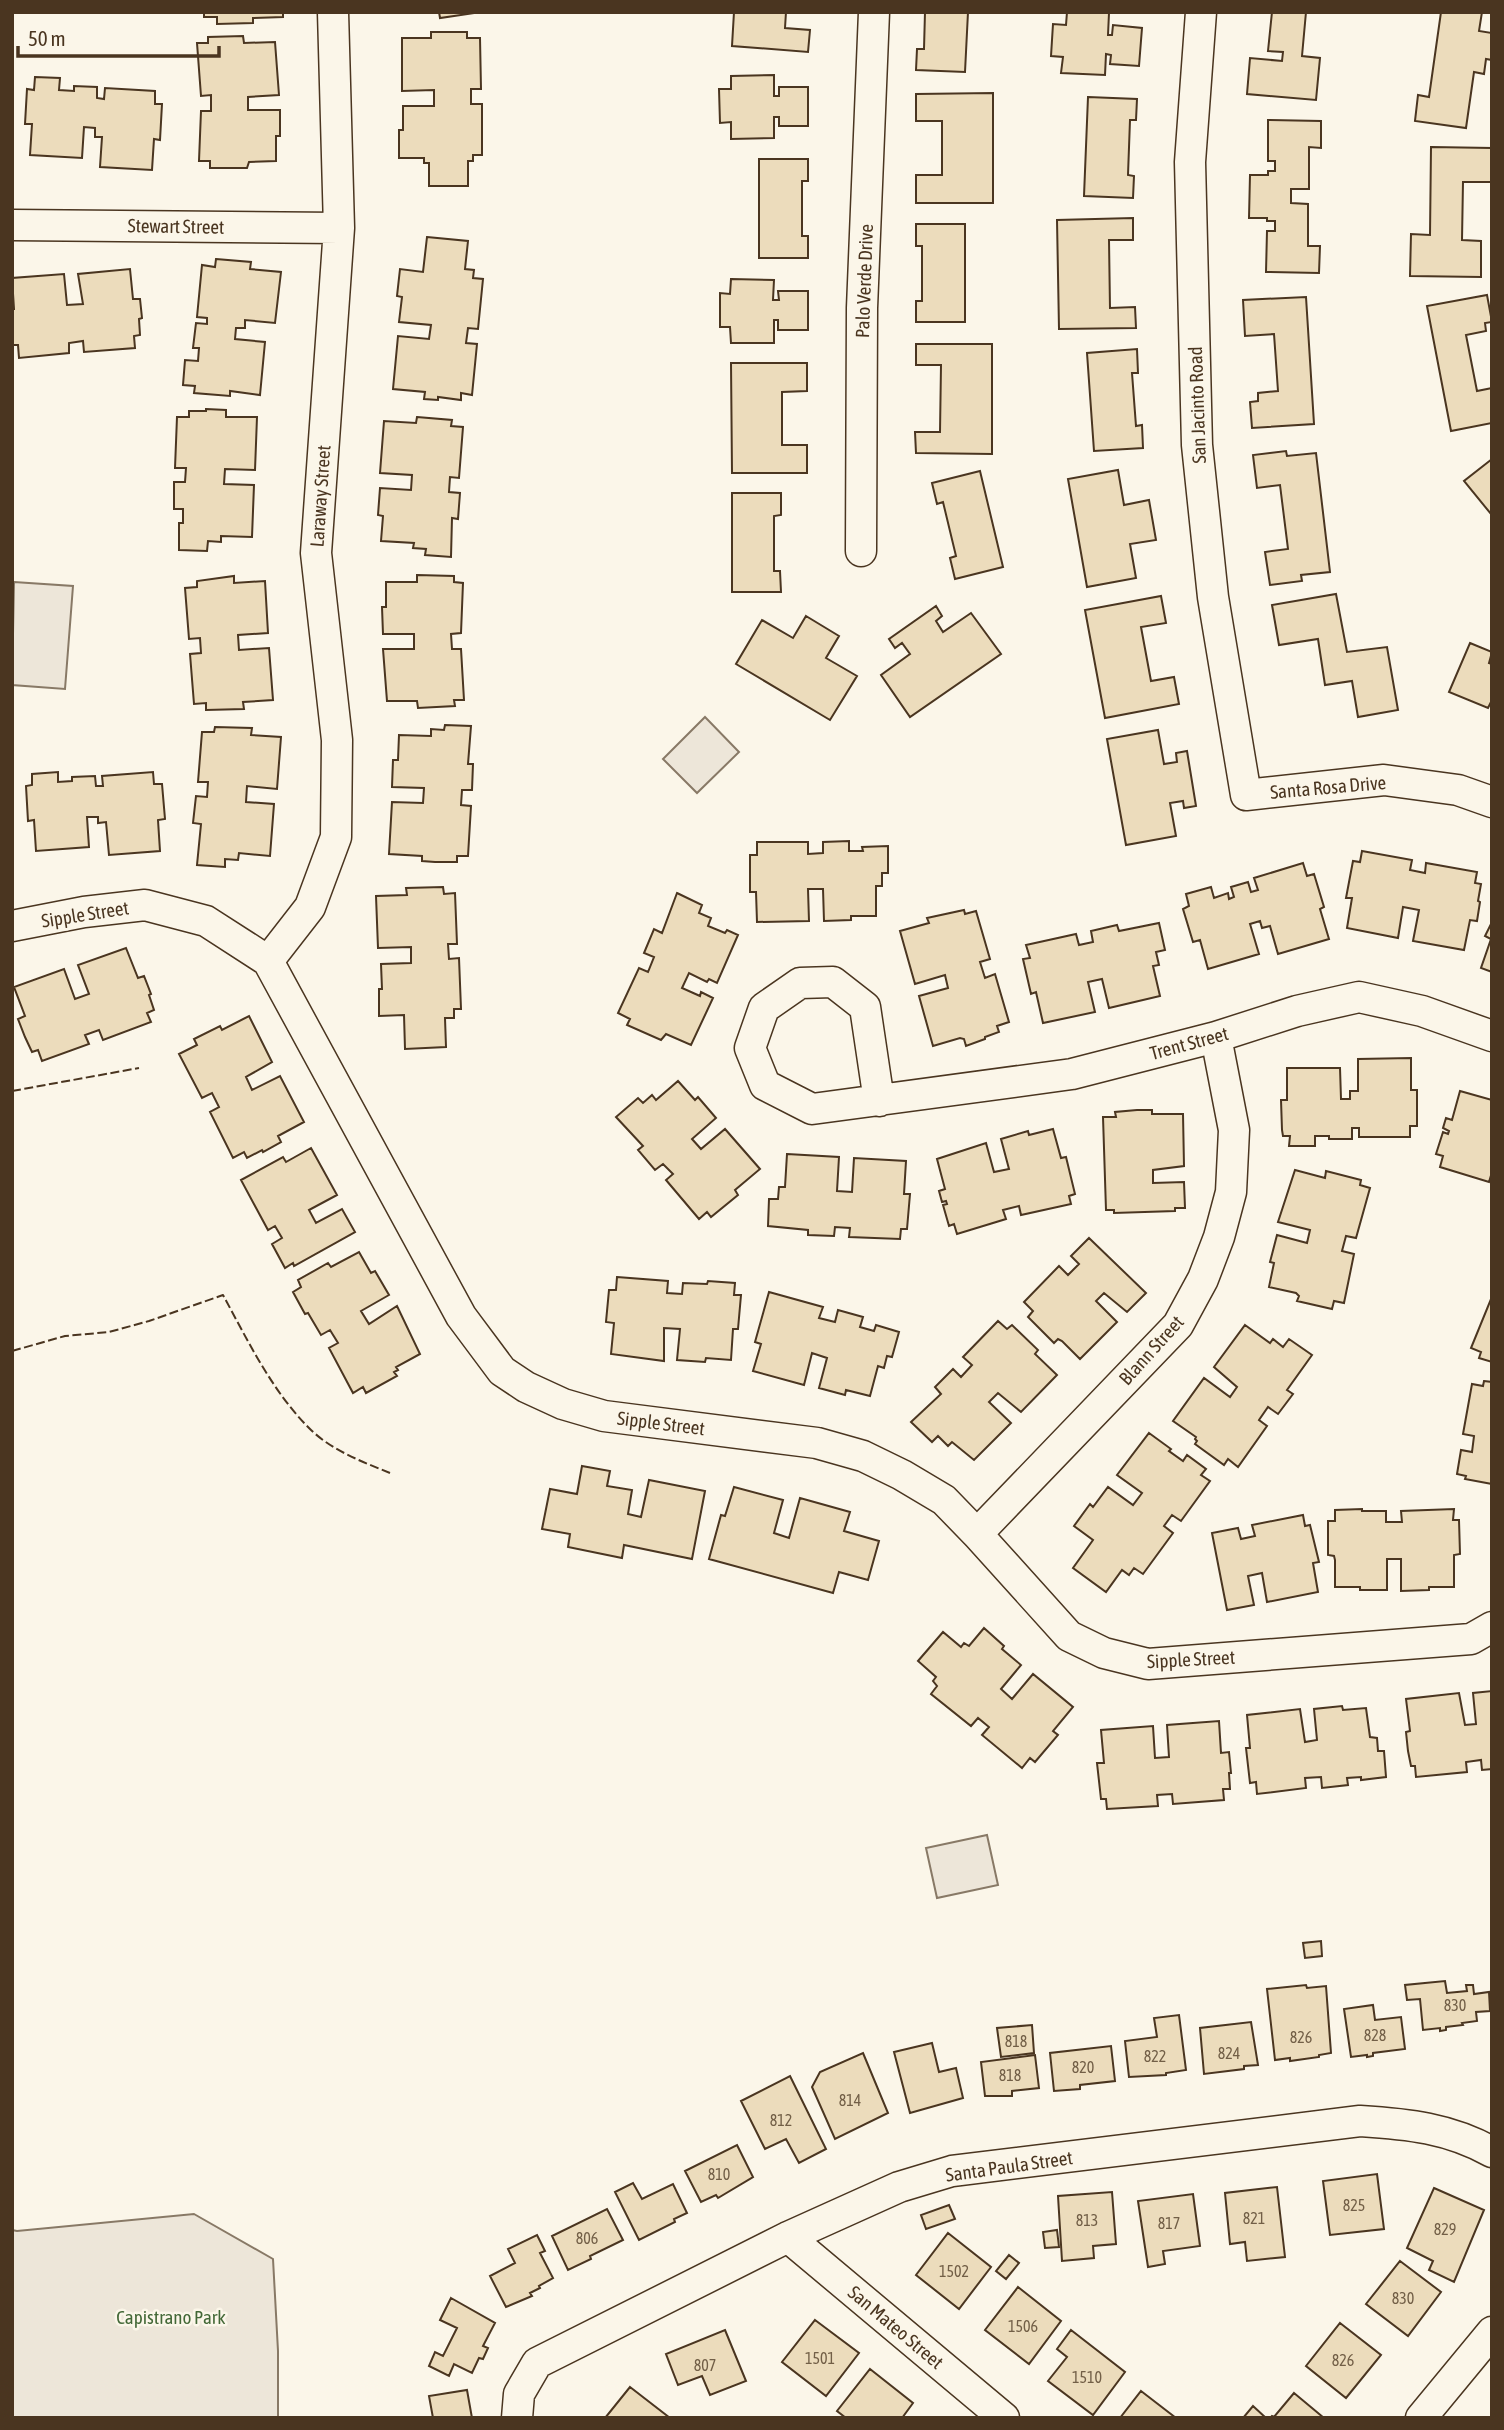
<svg xmlns="http://www.w3.org/2000/svg" width="1504" height="2430" viewBox="0 0 1504 2430" font-family="'Asap Condensed',sans-serif">
	<rect width="100%" height="100%" fill="#fbf6e9"/>
	<path fill="#ede6d9" stroke="#887966" stroke-width="2" d="M14 582 73 586 65 689 12 685Z
		M705 717 739 752 697 793 663 759Z
		M987 1835 998 1885 937 1898 926 1848Z
		M194 2214 273 2259 278 2351V2418H12V2230L17 2231Z"/>
	<path fill="#ecdcbc" stroke="#4a3520" stroke-width="2" d="M204 12H283V17L253 18V23L217 24V17H204Z
		M439 12H475V13L440 18Z
		M734 12H786L785 28 810 30 808 52 732 46Z
		M925 12H968L965 72 916 70 917 49H924Z
		M1067 12 1109 13 1108 35H1112L1113 25 1142 28 1139 66 1110 64 1111 55 1106 54 1105 75 1061 73 1063 57 1051 56 1053 24 1066 25Z
		M1272 12H1306L1302 56 1320 58 1316 100 1247 94 1250 58 1282 61 1283 52 1268 51Z
		M1441 12H1482L1479 31 1492 33V60L1486 59 1484 74 1474 72 1466 128 1415 121 1418 95 1429 97Z
		M431 32H467V38H480L481 89H471V104H482V155H473V161H468V186H429V163H424V158H399V130H403V106H434V90L402 91V38H431Z
		M243 36 244 43 275 42 279 95 248 97V110H280V136H276V161L249 162 247 168H210V161H199L201 111H211V95L201 96 197 43H208V37Z
		M774 75V96H779V87H808V126H779V117H774V138L731 139V122L720 123 719 89H731V76Z
		M35 77 60 78 59 90 74 91V86L97 87V98L104 99 105 88 155 91V104H162L160 140 154 139 152 170 100 167 102 137H95V128L84 127 82 158 30 155 32 124H25L27 89 34 90Z
		M993 93V203H916V175H942V121H916V94Z
		M1088 97 1137 99 1136 120H1130L1128 175 1134 176 1133 198 1084 196Z
		M1268 120 1321 121V148L1309 147V189H1291V203L1308 204V246H1320L1319 273 1266 272 1267 231H1275V221H1267V218H1249L1250 175H1268V171H1275V161H1268Z
		M1431 147 1492 148V182H1463L1462 240 1481 241V277L1410 276 1411 234 1430 235Z
		M759 159H808V181H802V236H808V258H759Z
		M1133 218V240H1109L1110 308 1135 307 1136 328 1059 329 1057 220Z
		M916 224H965V322H916V301H922V246H916Z
		M427 237 468 241 465 269 474 270 473 278 483 279 478 329 468 328 466 343 477 344 472 395 461 393V400L438 397V400L424 399 425 392 393 389 398 336 429 339 431 325 399 322 402 297 397 296 400 269 423 272Z
		M216 259 251 262 250 269 281 272 275 323 245 320V328H236L235 339 265 342 260 395 230 391V396L194 393 195 386 183 385 185 360 198 361 199 348H193L196 323 207 324V318L197 317 202 265 215 267Z
		M130 269 133 299H140L142 318 139 319 140 335 134 336 135 348 84 352 83 341 69 343V353L19 358 18 345H12V309H14L12 278 64 274 67 305 83 304 78 274Z
		M731 279 774 280 773 300H779L778 291H808V330H778V320H774V343H731L730 327H720V293L730 294Z
		M1487 295 1492 322 1485 323 1486 331 1466 335 1477 391 1492 388V423L1451 431 1427 306Z
		M1306 297 1314 424 1252 428 1250 402 1258 401V393L1278 391 1274 334 1245 336 1243 300Z
		M916 344H992V454L916 453 915 432H940L941 365H916Z
		M1137 349 1138 373H1132L1136 426 1142 425 1143 448 1094 451 1087 353Z
		M731 363H807V391L782 392V445H807V473H732Z
		M206 409 226 410V417H257L255 470 225 469 224 484 254 485 252 537 221 536V542L208 541 207 551 179 550V523H183V509H174V482H185L186 468H175L177 417H189V411H206Z
		M417 417 452 420 451 426 463 427 459 478 450 477 449 492 460 493 458 519 452 518 451 557 425 555 426 549 413 548 414 543 381 541 383 516 378 515 380 488 411 490 412 475 380 473 384 421 416 423Z
		M1286 451 1287 456 1316 453 1330 572 1301 575 1302 581 1270 585 1265 552 1288 549 1280 485 1257 488 1253 455Z
		M1492 459V513L1491 514 1464 481Z
		M1118 470 1124 505 1149 500 1156 540 1130 544 1136 578 1087 587 1068 479Z
		M980 471 1003 567 955 579 950 558 956 556 943 502 937 504 932 483Z
		M732 493H781V515L774 516V571H780L781 592H732Z
		M417 575 454 576V582L463 583 461 633 451 634 452 649H461L464 700H454L455 706 418 708 417 701H387L383 649H414V634H383L382 607H386V582H417Z
		M234 576V583L265 581 268 633 238 635 239 650 269 648 273 700 243 702 244 709 206 710V703L194 704 190 654 201 653 200 638 189 639 185 588 197 587V581Z
		M1336 594 1347 652 1387 647 1398 710 1358 717 1352 681 1325 685 1318 639 1279 645 1272 605Z
		M1161 596 1166 623 1141 627 1151 681 1174 677 1179 704 1105 718 1085 610Z
		M936 606 942 616 936 621 943 632 971 613 1001 654 910 717 881 675 910 654 902 643 895 648 889 639Z
		M806 616 839 636 826 658 857 676 830 720 736 664 762 620 793 638Z
		M1470 643 1492 652 1489 663 1492 664V700L1488 708 1449 692Z
		M445 725 471 726 468 764H473L472 790H462L461 805 471 806 468 856H457V862H435L422 861V856L389 854 392 802 423 803 424 788 392 787 393 760H398L399 735 431 736V729L444 730Z
		M215 727 252 728 251 735 281 737 277 789 247 786 246 802 274 804 270 856 239 853 238 860 225 859V867L197 865 201 824 193 823 196 796 207 797 208 782H198L202 732H214Z
		M1158 730 1164 764 1177 762 1176 753 1187 751 1196 806 1184 808 1183 801 1170 803 1176 836 1126 845 1107 739Z
		M58 772V782L72 781V777L95 776 96 786H103L102 776 153 772 154 784H162L165 819 158 820 160 851 109 855 106 822 98 823V817H87L89 847 36 851 34 820 28 821 26 786 32 785V774Z
		M849 841V851H863L862 847 888 846V873H882V886H876V916H851V920L824 921 823 889H808L809 921 757 922 756 892H750V855H757V842H808V854L823 853V842Z
		M1362 851 1412 860 1410 870 1425 873 1426 863 1477 872 1475 883 1481 884 1478 901 1480 902 1477 921 1470 920 1464 950 1413 941 1419 910 1403 907 1398 938 1347 928 1352 898H1346L1353 861 1360 862Z
		M1303 863 1307 876 1314 874 1324 907 1320 909 1329 939 1278 954 1270 926 1262 928 1260 921 1250 924 1259 954 1208 969 1200 940 1193 942 1183 909 1189 906 1186 894 1211 887 1214 898 1228 893 1229 899 1234 897 1231 887 1248 882 1251 892 1258 890 1254 878Z
		M443 887 444 894 455 893 457 944H448L449 959 459 958 461 1009H454V1018H445L446 1047 405 1049 404 1015 379 1016V989H382L381 964 411 963V947L378 948 376 896 407 895 406 888Z
		M677 893 702 905 699 913 711 918 708 926 725 933 727 930 738 935 717 983 709 979 707 982 689 973 682 988 700 996 701 992 713 998 691 1045 666 1034 661 1040 627 1025 630 1019 618 1013 639 968 648 972 654 957 644 953 654 929 662 933Z
		M964 910 965 914 976 911 990 959 980 962 985 978 995 974 1009 1022 997 1026 999 1032 985 1037V1039L966 1046 964 1039 960 1038 933 1046 919 996 948 988 945 975 915 984 900 931 929 923 927 918Z
		M1492 922V972L1481 968 1491 939 1485 936Z
		M1159 923 1165 950 1156 952 1159 965 1153 966 1160 996 1109 1008 1102 979 1088 982 1095 1012 1043 1023 1036 992 1031 994 1023 959 1030 958 1026 945 1076 934 1079 945 1093 942 1091 931 1117 925 1119 931Z
		M126 948 138 978 144 976 151 994 149 995 154 1010 147 1013 151 1022 103 1040 99 1030 85 1035 89 1044 42 1061 38 1050 32 1052 25 1037 18 1019 25 1016 14 987 64 969 75 999 89 994 78 965Z
		M249 1016 272 1062 246 1077 252 1090 280 1076 304 1122 278 1136 281 1142 263 1152 262 1150 247 1158 244 1152 233 1158 210 1112 219 1107 212 1093 202 1098 179 1054 197 1045 194 1039 220 1026 222 1030Z
		M1411 1058V1090H1417V1126H1410V1137H1359V1128H1352V1139H1329V1136H1315V1146H1289L1290 1136H1283L1282 1130 1281 1100H1287V1068H1340L1341 1099H1350V1091H1358V1059Z
		M678 1081 695 1100 698 1097 716 1118 692 1139 701 1149 725 1129 760 1169 735 1190 738 1195 711 1217 707 1212 699 1219 666 1180 673 1174 663 1164 655 1170 638 1150 643 1146 616 1117 638 1098 643 1103 652 1095 656 1100Z
		M1460 1091 1492 1100V1172L1489 1182 1440 1167 1443 1156 1436 1154 1443 1132 1448 1134 1449 1131 1443 1128 1446 1118 1452 1120Z
		M1137 1110H1152V1114H1183L1184 1166 1153 1170V1183L1184 1182 1185 1208H1175V1211L1114 1213V1210H1106L1103 1117H1116L1115 1112Z
		M1053 1129 1061 1158 1066 1157 1075 1194 1069 1196 1071 1204 1021 1215 1019 1206 1003 1210 1006 1219 957 1234 954 1224 949 1226 943 1205 947 1204 946 1201 942 1202 939 1191 945 1189 937 1159 986 1143 994 1172 1009 1169 1001 1139 1028 1131 1029 1135Z
		M311 1148 337 1195 309 1210 316 1223 342 1209 355 1232 294 1266 293 1263 285 1268 272 1244 282 1238 275 1226 268 1230 241 1180 283 1157 286 1162Z
		M787 1154 839 1157 837 1191 852 1192 854 1158 906 1161 904 1194H910L907 1229H901L900 1239 849 1237 850 1228 835 1227 834 1236 808 1235V1230L768 1226 769 1199H778L779 1187H785Z
		M1295 1170 1325 1178 1326 1171 1361 1180 1360 1185 1370 1188 1356 1238 1346 1236 1342 1251 1354 1254 1344 1303 1334 1301 1332 1309 1297 1301 1299 1296 1296 1293 1269 1287 1274 1263 1270 1262 1277 1235 1307 1243 1310 1230 1278 1222Z
		M1089 1238 1146 1293 1127 1312 1104 1293 1096 1301 1117 1322 1080 1359 1062 1341 1058 1339 1054 1343 1028 1317 1033 1311 1024 1302 1059 1266 1068 1275 1079 1264 1071 1256Z
		M359 1252 371 1273 375 1271 389 1295 361 1311 369 1324 397 1306 420 1354 396 1367 398 1370 394 1372 397 1376 366 1393 363 1387 353 1393 329 1348 338 1343 330 1330 321 1335 308 1313 305 1314 293 1292 301 1287 298 1280 328 1263 331 1267Z
		M617 1277 668 1281 667 1293 682 1294 683 1283 707 1284 708 1281 735 1283 734 1295H741L738 1329H733L731 1360 706 1358 705 1362 677 1360 680 1329 664 1328V1361L611 1354 614 1323 606 1322 609 1290H616Z
		M769 1292 823 1307 819 1318 835 1322 838 1310 863 1317 860 1327 874 1331 876 1325 899 1332 892 1357 887 1356 884 1368 878 1366 870 1396 846 1390 845 1395 819 1388 827 1358 812 1353 804 1385 753 1371 761 1344 755 1342Z
		M1491 1299 1492 1300V1362L1479 1358 1481 1352 1471 1348Z
		M998 1321 1007 1329 1012 1325 1038 1350 1035 1354 1057 1375 1021 1412 998 1393 989 1402 1011 1423 974 1460 952 1442 948 1446 938 1436 932 1442 911 1422 941 1394 935 1387 953 1369 961 1377 972 1365 963 1357Z
		M1245 1325 1270 1343 1273 1339 1283 1347 1289 1339 1312 1355 1287 1390 1293 1394 1278 1414 1268 1407 1259 1420 1267 1426 1238 1467 1228 1459 1224 1465 1195 1444 1197 1441 1195 1439 1196 1437 1173 1421 1204 1378 1230 1397 1237 1387 1214 1367Z
		M1484 1381 1492 1382V1484L1465 1479 1466 1476 1457 1474 1461 1450 1472 1452 1474 1436 1463 1434 1472 1384 1483 1386Z
		M1149 1433 1171 1449 1169 1451 1183 1461 1187 1455 1206 1469 1201 1475 1210 1481 1181 1521 1172 1515 1164 1526 1173 1533 1143 1574 1134 1568 1129 1575 1122 1570 1106 1592 1073 1568 1093 1540 1074 1526 1090 1504 1093 1507 1108 1487 1133 1505 1142 1493 1117 1475Z
		M582 1466 610 1471 607 1486 632 1490 628 1514 641 1517 649 1480 705 1491 692 1559 624 1545 622 1558 568 1547 570 1534 542 1529 550 1489 577 1494Z
		M734 1487 783 1500 774 1533 789 1538 800 1498 850 1512 844 1531 879 1541 868 1580 839 1572 833 1593 709 1559 721 1515 725 1516Z
		M1362 1509V1511H1386V1522H1402L1401 1511 1454 1509 1453 1520H1459L1460 1554 1454 1555V1587H1429V1590L1401 1591V1559H1387V1590H1360V1587H1335V1560L1334 1556 1328 1555V1521H1335V1510Z
		M1303 1515 1305 1526 1310 1525 1319 1562 1313 1563 1318 1592 1267 1602 1262 1573 1248 1576 1254 1605 1227 1610 1212 1533 1238 1528 1241 1539 1255 1536 1252 1525Z
		M984 1628 1004 1646 1002 1649 1021 1665 1001 1689 1012 1699 1033 1674 1073 1707 1053 1731 1058 1735 1035 1762 1030 1758 1022 1768 982 1735 989 1727 978 1718 971 1726 931 1694 937 1686 933 1681 936 1677 918 1661 943 1632 961 1647 964 1643 969 1646Z
		M1492 1691V1769L1482 1770 1481 1760 1466 1762 1467 1772 1416 1777 1415 1766H1411L1408 1751 1406 1732 1410 1731 1406 1699 1459 1693 1465 1725 1476 1724 1473 1693Z
		M1342 1706 1343 1710 1366 1708 1370 1737 1377 1738 1378 1751H1384L1386 1777 1361 1780V1777L1347 1778 1348 1785 1322 1788 1321 1777 1305 1778 1306 1788 1257 1794 1256 1782 1250 1783 1246 1748H1250L1247 1715 1300 1709 1305 1742 1317 1740 1314 1709Z
		M1219 1721 1221 1753 1229 1752 1231 1773H1229L1230 1789H1223L1224 1800 1173 1804 1172 1794 1157 1795 1158 1806 1107 1809 1106 1799H1101L1097 1763H1104L1101 1730 1153 1726 1155 1758 1169 1757 1167 1725Z
		M1321 1941 1322 1956 1305 1958 1303 1943Z
		M1445 1981 1447 1993 1467 1991 1466 1985H1473L1474 1994 1489 1992 1490 2011 1476 2012 1477 2021 1462 2023 1463 2025 1446 2027V2030L1440 2031V2028L1423 2030 1420 1999 1407 2000 1405 1985Z
		M1306 1985 1307 1988 1326 1986 1331 2053 1319 2055V2057L1290 2061V2058L1275 2060 1267 1989Z
		M1373 2005 1375 2020 1401 2017 1405 2049 1373 2053V2056L1367 2057V2055L1351 2057 1344 2009Z
		M1179 2015 1186 2070 1166 2073V2075L1129 2077 1125 2041 1157 2037 1154 2018Z
		M1251 2022 1258 2065 1244 2066V2069L1204 2074 1200 2028Z
		M1032 2025 1034 2053 1001 2057 997 2028Z
		M932 2043 939 2072 956 2068 963 2098 910 2113 894 2052Z
		M1111 2046 1115 2081 1080 2085V2089L1054 2091 1050 2053Z
		M863 2053 888 2113 835 2139 812 2087 820 2072Z
		M1035 2055 1039 2088 1012 2091V2096H985L981 2062Z
		M790 2076 826 2149 799 2163 786 2139 765 2149 741 2101Z
		M737 2145 753 2177 718 2198 716 2195 701 2202 685 2171Z
		M1377 2174 1384 2229 1330 2235 1323 2181Z
		M633 2183 642 2199 673 2184 687 2213 674 2219 675 2222 639 2240 615 2192Z
		M1277 2187 1285 2257 1247 2261 1245 2242 1230 2244 1225 2193Z
		M1434 2188 1484 2210 1454 2282 1429 2270 1433 2261 1407 2248Z
		M1112 2192 1116 2244 1093 2246 1094 2258 1062 2261 1058 2196Z
		M1193 2194 1200 2246 1163 2251 1165 2264 1148 2267 1138 2201Z
		M949 2205 955 2219 926 2229 921 2215Z
		M607 2209 623 2240 590 2256 591 2259 568 2270 552 2236Z
		M1057 2230 1059 2247 1045 2248 1043 2232Z
		M948 2233 991 2267 959 2309 916 2275Z
		M537 2235 545 2251 540 2253 553 2278 539 2286 540 2288 530 2293 532 2296 506 2307 490 2276 515 2263 508 2249Z
		M1009 2255 1019 2263 1006 2279 996 2271Z
		M1400 2261 1441 2292 1408 2336 1366 2304Z
		M1018 2287 1061 2321 1029 2364 985 2330Z
		M451 2298 495 2323 483 2346 488 2348 483 2359 479 2358 472 2373 454 2364 449 2376 429 2366 435 2352 443 2356 457 2328 440 2320Z
		M815 2320 859 2353 826 2396 782 2362Z
		M1340 2323 1381 2355 1346 2398 1306 2366Z
		M725 2330 746 2381 710 2395 702 2376 678 2385 666 2354Z
		M1071 2330 1125 2372 1093 2415 1048 2381 1067 2357 1057 2349Z
		M870 2369 913 2403 902 2418H846L837 2411Z
		M630 2387 670 2418H605Z
		M467 2390 472 2418H433L429 2396Z
		M1141 2391 1176 2418H1120Z
		M1294 2393 1324 2418H1270L1272 2416 1274 2417Z
		M1253 2406 1266 2418H1243Z"/>
	<g fill="none" stroke-linecap="round" stroke-linejoin="round">
		<g stroke="#4a3520" stroke-width="33">
			<path id="minor" d="M1201 12 1190 162 1197 445 1213 597 1246 795 1384 780 1458 790 1492 802
				M12 225 339 228
				M861 551 862 308 874 12
				M12 926 84 912 145 905 206 921 268 961 461 1316 502 1371 526 1387 563 1404 604 1416 817 1443 863 1456 902 1475 944 1500 977 1534 1069 1636 1104 1653 1148 1664 1471 1639 1492 1627
				M268 961 310 907 336 837 337 740 316 553 339 228 333 12
				M879 1101 865 1007 833 982 800 983 764 1008 750 1048 765 1085 812 1109 1072 1074 1216 1037 1297 1011 1359 997 1422 1011 1492 1036
				M977 1534 1178 1325 1203 1279 1219 1237 1231 1192 1234 1130 1216 1037
				M788 2237 1004 2418
				M517 2418 519 2394 537 2363 788 2237 899 2187 952 2171 1360 2121C1408 2124 1449 2128 1492 2152
				M1421 2418 1492 2332"/>
		</g>
		<use href="#minor" stroke="#fbf6e9" stroke-width="30"/>
		<path stroke="#4a3520" stroke-width="2" stroke-dasharray="9 3.5" stroke-linecap="butt" d="M12 1091 139 1068
			M12 1351 65 1336 109 1332 149 1321 223 1295C248 1341 273 1393 311 1430 333 1451 363 1462 390 1473"/>
	</g>
	<g text-anchor="middle" dominant-baseline="central" stroke-width="5" stroke-linejoin="round" paint-order="stroke">
		<g font-size="16" fill="#725f47">
			<text x="1455" y="2005">830</text>
			<text x="1375" y="2035">828</text>
			<text x="1301" y="2037">826</text>
			<text x="1016" y="2041">818</text>
			<text x="1229" y="2053">824</text>
			<text x="1155" y="2056">822</text>
			<text x="1083" y="2067">820</text>
			<text x="1010" y="2075">818</text>
			<text x="850" y="2100">814</text>
			<text x="781" y="2120">812</text>
			<text x="719" y="2174">810</text>
			<text x="1354" y="2205">825</text>
			<text x="1254" y="2218">821</text>
			<text x="1087" y="2220">813</text>
			<text x="1169" y="2223">817</text>
			<text x="1445" y="2229">829</text>
			<text x="587" y="2238">806</text>
			<text x="954" y="2271">1502</text>
			<text x="1403" y="2298">830</text>
			<text x="1023" y="2326">1506</text>
			<text x="820" y="2358">1501</text>
			<text x="1343" y="2360">826</text>
			<text x="705" y="2365">807</text>
			<text x="1087" y="2377">1510</text>
		</g>
		<g font-size="19" fill="#4a3520" stroke="#fbf6e9">
			<text transform="translate(176 226) rotate(1)">Stewart Street</text>
			<text transform="translate(864 281) rotate(-88)">Palo Verde Drive</text>
			<text transform="translate(1197 405) rotate(-92)">San Jacinto Road</text>
			<text transform="translate(320 496) rotate(-86)">Laraway Street</text>
			<text transform="translate(1328 787) rotate(-5)">Santa Rosa Drive</text>
			<text transform="translate(85 914) rotate(-9)">Sipple Street</text>
			<text transform="translate(1189 1043) rotate(-15)">Trent Street</text>
			<text transform="translate(1151 1350) rotate(-48)">Blann Street</text>
			<text transform="translate(661 1423) rotate(7)">Sipple Street</text>
			<text transform="translate(1191 1659) rotate(-3)">Sipple Street</text>
			<text transform="translate(1009 2166) rotate(-8)">Santa Paula Street</text>
			<text transform="translate(896 2327) rotate(40)">San Mateo Street</text>
		</g>
		<g font-size="19" fill="#436837" stroke="#fbf6e9">
			<text x="171" y="2317">Capistrano Park</text>
		</g>
	</g>
	<rect width="1504" height="2430" fill="none" stroke="#4a3520" stroke-width="28"/>
	<path d="M18 46v10h201v-10" fill="none" stroke="#4a3520" stroke-width="3.5"/>
	<text x="28" y="46" font-size="21" fill="#4a3520" stroke="#fbf6e9" stroke-width="5" paint-order="stroke">50 m</text>
</svg>
